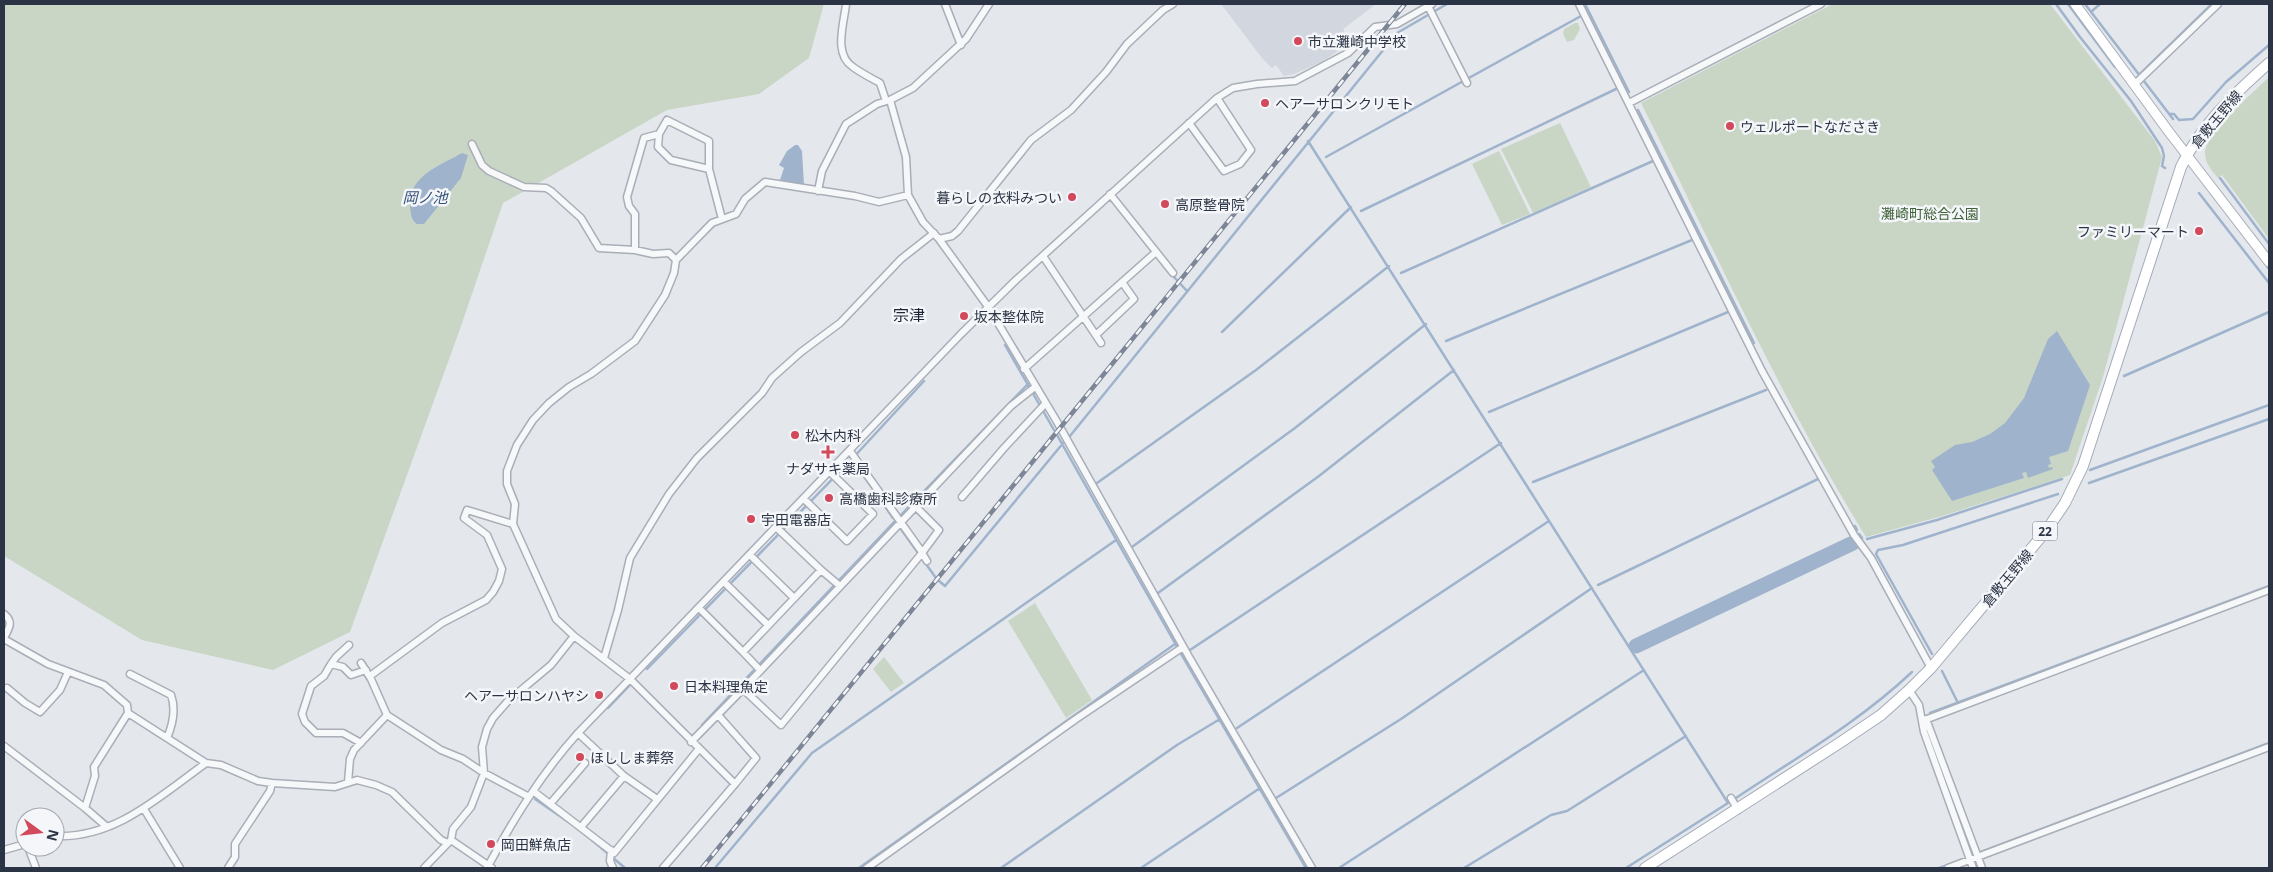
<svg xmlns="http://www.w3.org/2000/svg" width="2273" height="872" viewBox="0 0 2273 872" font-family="'Noto Sans','Noto Sans JP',sans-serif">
	<rect width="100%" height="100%" fill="#e4e7ec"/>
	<path fill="#d2d6de" d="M1221 4H1376L1343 29 1350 43 1323 61 1294 74 1284 76 1276 65 1272 68 1262 58Z"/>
	<path fill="#c9d6c5" d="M4 4H824L809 58 759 94 667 110 503 203 460 329 350 632 273 670 142 640 4 556Z
		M1833 4H2050L2155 141 2162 157 2103 377 2070 475 1939 517 1866 537C1780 398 1714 248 1641 103Z
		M1575 23H1578L1580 29 1574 40 1567 42 1563 34 1564 29Z
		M2269 77V239L2222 175 2218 178C2212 171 2205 163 2205 154 2204 135 2255 91 2269 77Z
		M1560 123 1591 187 1533 213 1501 149Z
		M1499 151 1530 214 1502 225 1472 164Z
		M1035 603 1092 700 1066 718 1008 621Z
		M884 657 904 683 891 692 873 669Z"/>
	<path fill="#9fb4cc" d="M795 145H798L802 151 804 185 780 180 784 168 779 165 787 151Z
		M462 153 468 155 461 178 424 224H417C411 220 411 214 410 207 408 176 439 166 462 153Z
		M2057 331 2090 385 2068 451 2049 457 2051 464 2048 465 2049 468 2052 467 2053 469 2028 478 2026 472 2022 473 2024 478 1952 501 1932 470 1935 467 1931 461 1955 445 1972 442 1990 434 2005 423 2024 398 2048 339Z"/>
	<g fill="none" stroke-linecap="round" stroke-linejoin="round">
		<path stroke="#9fb4cc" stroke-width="2.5" d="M1585 4 1629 92
			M2056 4 2080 37 2131 101 2162 148 2164 156 2162 166 2165 168
			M2068 4 2115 67
			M2085 4 2173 119
			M2092 11 2100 4
			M2139 75 2212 4
			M1638 110 1754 343
			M2170 114H2174L2179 120 2193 119 2226 82 2269 45
			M1308 141 1728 803
			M1326 157 1581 16
			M2220 178 2269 244
			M2199 193 2269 283
			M1361 211 1616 89
			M2265 263 2269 269
			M1401 273 1653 161
			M1173 276 1187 291
			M1222 332 1351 207
			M1446 341 1692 240
			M1005 345 1054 430
			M2124 376 2269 312
			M1489 412 1728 312
			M1057 435 1180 652 1306 868
			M1070 436 1397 33 1447 4
			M852 459 893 518
			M2090 470 2269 405
			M1533 482 1766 390
			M1097 483 1256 370 1389 266
			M2089 483 2269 419
			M900 516 1028 384
			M898 525 936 578
			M1855 526 1857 530
			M1859 534 1862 538
			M1867 539 1937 520 2062 479
			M1132 547 1295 428 1426 324
			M939 581 945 586 1064 442
			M1598 585 1818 479
			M1158 593 1319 476 1454 370
			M1190 650 1501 443
			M1932 654 1876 554 1878 550 1903 545 2058 494
			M647 669 852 459 924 381
			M1942 671 1958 703
			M608 708 629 686
			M1930 713 2269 586
			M702 725 896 520
			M1237 728 1549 521
			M1941 769 1978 868
			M1276 798 1401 719 1592 588
			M535 799 567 821
			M1733 800C1794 759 1858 723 1912 672
			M586 835 625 868
			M1981 852 2269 743
			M715 868 812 753 1116 540
			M859 868 1175 644
			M1001 868 1177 745 1220 719
			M1141 868 1260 788
			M1339 868 1644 670
			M1464 868 1551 815 1567 811 1686 736
			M1626 868 1728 803
			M1939 868 1948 865"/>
		<path stroke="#9fb4cc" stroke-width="15" d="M1636 646 1853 543"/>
		<g stroke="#a9aeb7" stroke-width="9">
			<path id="street" d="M846 4C844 24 833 54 853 67 861 73 871 78 880 83L886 101
				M945 4 961 45
				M1579 4 1762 371 1854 535 1871 558 1931 668
				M1428 6 1467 83
				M2135 84 2218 4
				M890 100 906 157 908 195
				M1629 103 1821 4
				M1189 123 1224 171 1240 164 1251 150 1217 98
				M659 134 658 147 671 160 709 169
				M472 144 482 165 489 171 524 187 546 188 551 191 581 218 599 248 635 250 653 254 669 253 676 260
				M818 191 822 171 846 124 877 104 890 100 913 88 966 39 989 4
				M1110 194 1173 273
				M939 239 952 236 958 231 1031 140 1071 110 1106 72 1127 44 1163 10 1173 4
				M635 250V214L629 206 627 197 644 138 659 134 667 120 709 141V169L722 219
				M1043 256 1101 343
				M1096 335 1134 299 1122 282
				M1024 369 1156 252
				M850 451 922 552
				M962 497 1004 448 1045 404
				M804 499 847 541 873 514 830 472
				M915 506 939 530 922 553 781 725 743 689 1011 406 1035 387
				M922 553 927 561
				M750 555 794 598
				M821 570 840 586
				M724 582 768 625
				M699 608 743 652 821 570 777 528
				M4 614C14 622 9 628 4 638
				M4 639 48 664 104 685 127 705 128 713 94 767 95 776 85 808
				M743 652 760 670
				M604 658 618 610 630 558 669 494 697 458 762 393 772 378 801 352 840 323 901 259 934 233
				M361 663 371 679 387 715 441 750 463 759 484 773 529 797
				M331 664 336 657 349 645
				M130 674 171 695C176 709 173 724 167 738
				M370 676 442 623 486 600 493 592 499 581 502 569 487 535 464 518 467 510 513 524
				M7 688 25 703 40 712 60 690 68 672
				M1909 690 1919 705 1924 732 1973 868
				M128 713 206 763
				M718 715 756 758 735 784
				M1926 719 1982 868
				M1922 721 2269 590
				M578 733 624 776 657 799
				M691 742 743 689
				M361 743 343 733H316L305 722 302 714 311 686 324 676 331 664 343 667 351 675 366 670
				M4 746 85 808 107 827
				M348 782 350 759 354 750 387 715
				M533 791 614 853 698 750
				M1731 798 1738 810
				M550 804 585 763
				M144 809 180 868
				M581 827 624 776
				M55 836C115 839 160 796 206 763L221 765 258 781 272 783 335 787 357 780 376 785 392 792 441 840 448 843
				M451 840 492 868
				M28 847 36 868
				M4 850 25 844
				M611 850 610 861 613 868
				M228 868 235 857V844L270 791 272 783
				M424 868 451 840 453 829 471 807 484 773 482 747 487 729 493 718 508 701 551 665 574 636
				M487 868C513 820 541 774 578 733L961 334 1016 280 1217 98 1233 88 1257 84 1295 81 1348 53 1375 27 1397 24 1432 4
				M663 868 735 784 630 679 574 636 556 619 513 524 515 504 507 484V471L517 445 533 420 549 403 569 387 591 374 635 341 665 295 674 273 676 260 712 223 736 214 745 199 765 182 855 196 879 202 908 195 923 222 939 239 989 308 1056 420 1189 657 1312 868
				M867 868 1076 719 1183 647
				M1948 868 2269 747"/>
		</g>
		<g stroke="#a9aeb7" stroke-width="11">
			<path id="secondary" d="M2075 4 2169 132 2269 262"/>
		</g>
		<g stroke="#a3abb8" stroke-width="12">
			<path id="primary" d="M1645 868 1841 742 1881 715 1909 690 1931 668 2046 531 2065 503 2083 466 2181 167C2201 125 2234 94 2269 63"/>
		</g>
		<use href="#street" stroke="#f7f8fa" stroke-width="6"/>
		<use href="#secondary" stroke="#fff" stroke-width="9"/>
		<use href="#primary" stroke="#fff" stroke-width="10"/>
		<g stroke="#7d8696" stroke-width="4.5">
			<path id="rail" d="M702 868 1405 4"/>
		</g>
		<use href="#rail" stroke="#f4f6f9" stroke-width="2.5" stroke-dasharray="8" stroke-linecap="butt"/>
	</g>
	<g fill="#d1495b" stroke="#f4f6f9" stroke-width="2">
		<circle cx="1298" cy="41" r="5"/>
		<circle cx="1265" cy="103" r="5"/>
		<circle cx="1730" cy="126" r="5"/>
		<circle cx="1072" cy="197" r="5"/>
		<circle cx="1165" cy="204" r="5"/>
		<circle cx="2199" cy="231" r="5"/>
		<circle cx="964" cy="316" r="5"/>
		<circle cx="795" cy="435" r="5"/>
		<path d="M825.5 444.5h5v5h5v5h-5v5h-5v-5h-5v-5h5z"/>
		<circle cx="829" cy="498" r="5"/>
		<circle cx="751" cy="519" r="5"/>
		<circle cx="674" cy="686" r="5"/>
		<circle cx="599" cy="695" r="5"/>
		<circle cx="580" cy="757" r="5"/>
		<circle cx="491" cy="844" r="5"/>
	</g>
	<g text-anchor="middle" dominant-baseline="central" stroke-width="5" stroke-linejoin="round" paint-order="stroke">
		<rect fill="#f4f6f9" stroke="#676e7b" stroke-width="1" x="2032.5" y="521.5" width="25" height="19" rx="4"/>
		<g font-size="12" font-weight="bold" fill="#2b3445">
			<text x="2045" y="531">22</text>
		</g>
		<g font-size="14" fill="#2b3445" stroke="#f4f6f9" text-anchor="start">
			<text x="1308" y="41">市立灘崎中学校</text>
			<text x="1275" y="103">ヘアーサロンクリモト</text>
			<text x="1740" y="126">ウェルポートなださき</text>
			<text x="1062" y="197" text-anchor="end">暮らしの衣料みつい</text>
			<text x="1175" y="204">高原整骨院</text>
			<text x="2189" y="231" text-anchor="end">ファミリーマート</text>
			<text x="974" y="316">坂本整体院</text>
			<text x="805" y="435">松木内科</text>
			<text x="828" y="468" text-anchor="middle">ナダサキ薬局</text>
			<text x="839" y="498">高橋歯科診療所</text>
			<text x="761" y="519">宇田電器店</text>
			<text x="684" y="686">日本料理魚定</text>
			<text x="589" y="695" text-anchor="end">ヘアーサロンハヤシ</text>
			<text x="590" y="757">ほししま葬祭</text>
			<text x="501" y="844">岡田鮮魚店</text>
		</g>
		<g font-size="14" fill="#2b3445" stroke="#f4f6f9">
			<text transform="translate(2216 119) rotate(-50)">倉敷玉野線</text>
			<text transform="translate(2007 578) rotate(-50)">倉敷玉野線</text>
		</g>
		<g font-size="14" fill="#3f6138" stroke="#f4f6f9">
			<text x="1930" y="213">灘崎町総合公園</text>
		</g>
		<g font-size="15" font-style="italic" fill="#34527a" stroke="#f4f6f9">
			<text x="425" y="197">岡ノ池</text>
		</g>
		<g font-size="16" fill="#1d2536" stroke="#f4f6f9">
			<text x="909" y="315">宗津</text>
		</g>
	</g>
	<rect width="2273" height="872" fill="none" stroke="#2b3445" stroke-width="10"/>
	<g transform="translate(40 832) rotate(105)"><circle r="24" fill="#f4f6f9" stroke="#a4a8b1"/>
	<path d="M0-4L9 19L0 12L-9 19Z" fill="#d1495b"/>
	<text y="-8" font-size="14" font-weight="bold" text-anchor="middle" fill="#2b3445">N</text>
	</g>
</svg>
